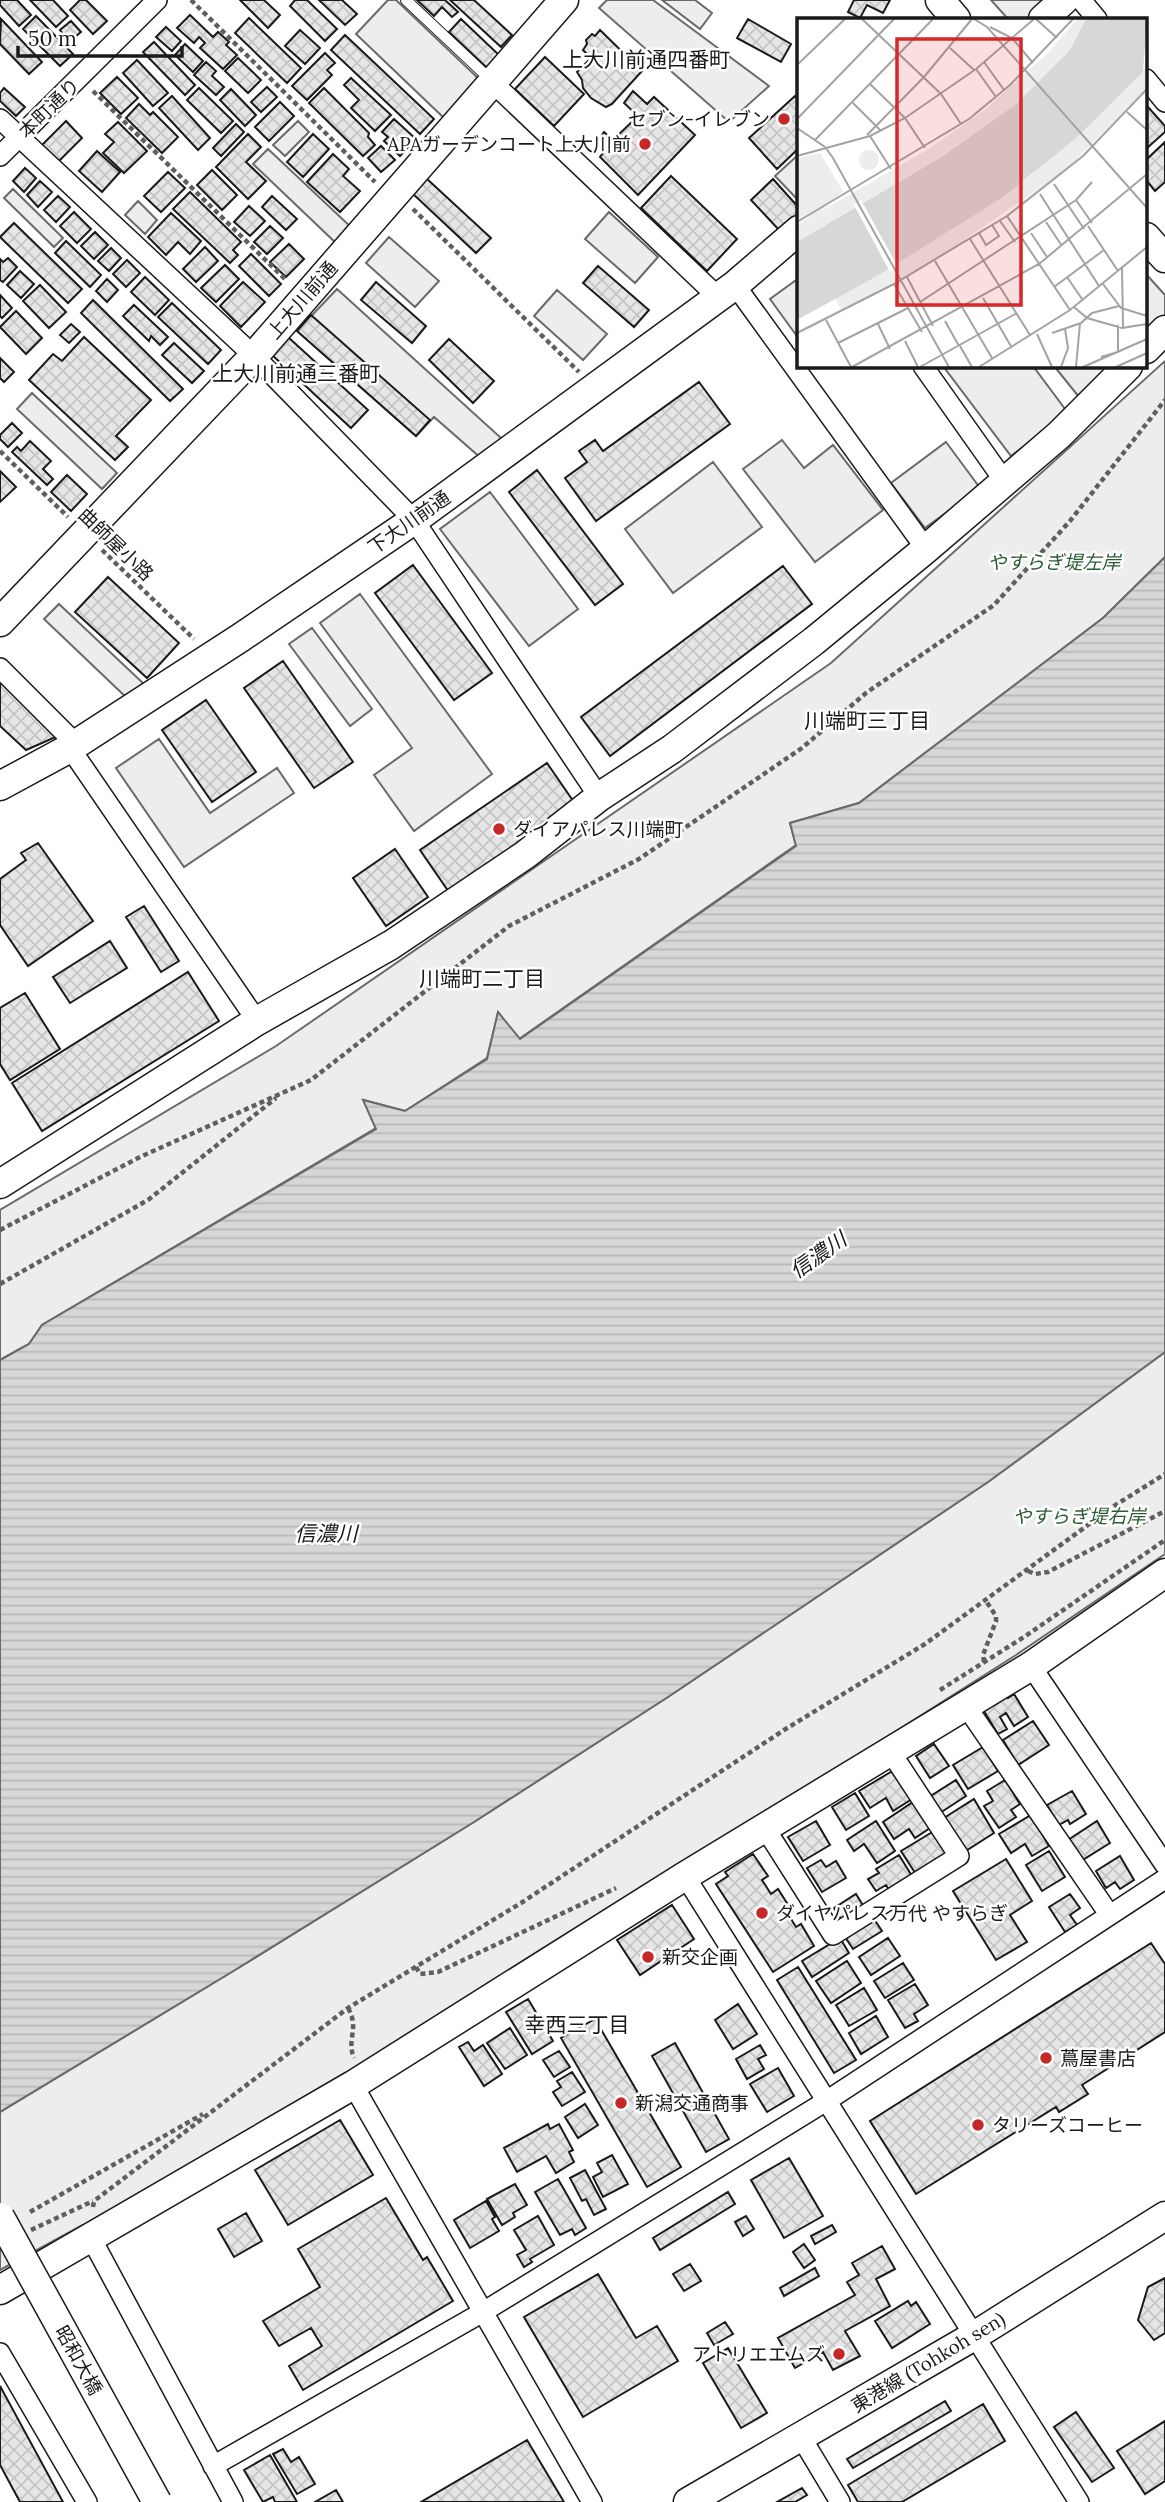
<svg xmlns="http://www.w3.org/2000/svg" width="1165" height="2502" viewBox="0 0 1165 2502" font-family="Lora,'Noto Sans JP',serif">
	<defs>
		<pattern id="water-rules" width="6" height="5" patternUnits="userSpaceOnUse" patternTransform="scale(1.75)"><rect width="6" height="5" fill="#d7d7d7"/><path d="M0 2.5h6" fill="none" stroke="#b8b8b8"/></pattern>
		<pattern id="building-cross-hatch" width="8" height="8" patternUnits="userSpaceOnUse" patternTransform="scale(1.75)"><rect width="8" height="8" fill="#e6e6e6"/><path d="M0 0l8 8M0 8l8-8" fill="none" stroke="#c5c5c5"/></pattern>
	</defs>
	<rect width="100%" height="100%" fill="#fff"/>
	<path fill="#ededed" stroke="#6a6a6a" stroke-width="2" d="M388 0H396L480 80 444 118 356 34Z
		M607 0H653L769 86 729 122 599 8Z
		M662 0H695L712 13 700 29Z
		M991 0H1047L1028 19H1008Z
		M298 121 309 132 285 156 273 145Z
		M268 149 353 229 337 244 253 164Z
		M799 154V201L775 176Z
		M13 189 63 238 54 247 4 198Z
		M138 201 157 220 145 234 125 215Z
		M609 212 658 257 635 283 585 239Z
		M389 237 439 281 415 307 366 263Z
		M1146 274 1165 295V318L1146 335Z
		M799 278V339L770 299Z
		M337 289 501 438 482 459 434 417 416 436 297 331Z
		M557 290 607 334 583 360 534 316Z
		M1165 361V557L1103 618 859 803 790 823 796 845 519 1039 498 1013 487 1058 405 1111 364 1100 376 1128 42 1325 29 1344 0 1360V1210L276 1046 831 663Z
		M943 366H1033L1068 413 1011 456Z
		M1054 366H1119L1079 397Z
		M32 393 117 473 102 489 17 409Z
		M782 440 804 468 833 445 883 510 815 562 743 469Z
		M946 442 980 488 925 528 891 483Z
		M713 462 762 527 673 593 625 529Z
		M490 492 578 609 529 646 440 529Z
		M360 594 492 774 414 831 374 775 412 748 320 623Z
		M59 604 144 684 129 700 44 619Z
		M312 628 372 709 350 726 289 644Z
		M159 739 210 813 277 768 294 793 184 867 116 768Z
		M1165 1352V1554L1016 1655 363 2070 112 2214 81 2226 0 2270V2112L235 1970 474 1822 668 1697 988 1482Z"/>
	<path fill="url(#water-rules)" stroke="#6a6a6a" stroke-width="2" d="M1165 557V1352L988 1482 668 1697 474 1822 235 1970 0 2112V1360L29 1344 42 1325 376 1129 363 1100 405 1111 487 1059 498 1012 520 1039 796 846 790 823 859 803 1103 618Z"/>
	<path fill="url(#building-cross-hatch)" stroke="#1a1a1a" stroke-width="2" d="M0 0H17L31 15 19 26 0 5Z
		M30 0H53L68 16 56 27Z
		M80 0H86L107 21 93 34 70 10Z
		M240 0H264L280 15 268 28Z
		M295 0H307L337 29 325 41 290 6Z
		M319 0H342L357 14 345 25Z
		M417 0H445L458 12 452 17 442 7 434 16Z
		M450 0H474L512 35 501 47Z
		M854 0H890L883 13 867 5 860 18 848 12Z
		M190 15 213 37 218 32 229 42 226 45 237 55 223 69 200 48 205 43 199 37 194 43 177 28Z
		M36 16 73 54 60 66 23 29Z
		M249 18 301 68 287 83 235 33Z
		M1 19 42 62 29 74 0 44Z
		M461 19 499 55 487 68 449 32Z
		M748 19 791 44 781 62 737 38Z
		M71 21 81 32 69 42 60 30Z
		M166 27 181 41 172 51 156 37Z
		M300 30 320 48 305 64 285 46Z
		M600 30 642 71 612 104 606 107 591 98 583 88 582 80 577 72 591 58 583 50 587 44 586 40 592 34 595 36Z
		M345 35 434 119 420 134 331 50Z
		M154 42 195 85 185 95 143 52Z
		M185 44 203 61 193 72 175 55Z
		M325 53 335 63 327 70 332 75 307 100 292 86Z
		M545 57 584 94 554 126 515 89Z
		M238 58 261 80 248 93 225 71Z
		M137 60 168 93 153 106 123 73Z
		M206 62 216 71 212 76 224 87 216 95 194 75Z
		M117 77 138 98 121 114 100 93Z
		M351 78 391 115 375 131 351 108 359 100 344 85Z
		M267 87 277 97 261 112 251 102Z
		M4 88 25 107 16 116 0 101V93Z
		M199 88 233 121 221 133 187 100Z
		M324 88 369 133 368 137 375 145 363 156 309 103Z
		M231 89 256 115 245 126 220 100Z
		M633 91 647 104 654 97 695 135 638 195 600 157 607 148 600 138 604 132 613 140 638 116 624 103Z
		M172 96 210 138 198 150 159 108Z
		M795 96 799 101V148L777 169 749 138Z
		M280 102 294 116 269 141 255 127Z
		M139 104 150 115 153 112 178 137 162 153 126 118Z
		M1148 107 1165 126V132L1146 149V110Z
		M394 119 416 139 400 156 384 141 388 137 382 132Z
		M66 121 82 138 58 162 42 145Z
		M118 122 147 151 124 173 103 153 114 142 105 134Z
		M236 124 244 132 221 156 213 148Z
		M248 134 261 147 246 162 266 181 248 199 216 167Z
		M313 134 329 149 303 177 287 162Z
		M1165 142V182L1155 191 1146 180V160Z
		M381 146 395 160 381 172 368 158Z
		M97 151 120 172 102 192 79 171Z
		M333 154 349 169 343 176 360 191 340 212 307 182Z
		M25 168 36 178 24 192 13 181Z
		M212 170 237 195 222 210 197 185Z
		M168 172 185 188 161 212 144 196Z
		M671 176 737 239 707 271 641 208Z
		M426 178 491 238 476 253 412 193Z
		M773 179 799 208V213L780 231 751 200Z
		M40 181 52 192 38 207 27 195Z
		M190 192 241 242 233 250 238 255 230 263 173 209Z
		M58 196 70 207 56 222 44 210Z
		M272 196 297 219 286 230 262 207Z
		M249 206 265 221 250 236 234 222Z
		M74 212 91 229 77 243 60 226Z
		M171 213 201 241 190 254 178 242 166 255 148 237Z
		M14 223 82 289 68 303 0 237Z
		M270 226 283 238 267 254 254 242Z
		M95 232 108 245 94 259 81 246Z
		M66 241 101 275 90 287 55 253Z
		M289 244 304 259 286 277 270 262Z
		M205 247 218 261 196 282 183 269Z
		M111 248 121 258 109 271 98 261Z
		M251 254 281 284 269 296 239 266Z
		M8 258 17 267 3 282 0 280V259L3 262Z
		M127 260 140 273 126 287 113 274Z
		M225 265 239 279 216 302 201 288Z
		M598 266 649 310 634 327 583 283Z
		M20 271 34 284 21 298 7 285Z
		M145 277 169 300 155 315 131 292Z
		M107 279 118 290 107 302 96 291Z
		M243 282 265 302 241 327 220 306Z
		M376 282 426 326 412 343 361 300Z
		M40 285 66 312 49 328 23 301Z
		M0 295 12 308 2 318 0 316Z
		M93 300 183 389 170 401 81 313Z
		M172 303 221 350 208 364 158 317Z
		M134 305 168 337 160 345 151 336 149 341 123 316Z
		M16 311 42 338 26 354 0 327Z
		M311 315 430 420 416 436 297 331Z
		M71 324 80 332 69 343 60 335Z
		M84 337 151 400 116 436 128 447 115 460 29 380 53 354 62 361Z
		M288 337 368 410 351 428 272 355Z
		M449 339 494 381 473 403 429 360Z
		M174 343 204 371 192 383 162 355Z
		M0 358 14 372 4 382 0 378Z
		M699 382 730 424 596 521 565 478 587 462 579 451 595 440 603 451Z
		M12 423 22 433 8 447 0 439V435Z
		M30 441 51 461 43 469 53 479 47 485 12 452 17 447 21 451Z
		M537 470 623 584 595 605 509 492Z
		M0 471 16 487 0 502Z
		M67 475 87 494 71 511 51 492Z
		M413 565 492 673 454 700 375 593Z
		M783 566 812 604 610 756 581 717Z
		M108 577 179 643 147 678 75 612Z
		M283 661 353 762 314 788 244 688Z
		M0 681 58 736 26 750 0 726Z
		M206 700 256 772 212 802 162 730Z
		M547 763 578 808 451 895 420 850Z
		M38 843 93 921 28 966 0 925V879L26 860 21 853Z
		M395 849 428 897 386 926 353 878Z
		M144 906 179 961 161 972 126 917Z
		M110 941 127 968 70 1003 53 977Z
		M188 972 219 1021 42 1131 12 1083Z
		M25 993 60 1049 10 1080 0 1064V1008Z
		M1004 1690 1008 1698 1014 1694 1028 1717 1014 1726 1006 1713 1000 1717 1007 1729 998 1734 982 1708Z
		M1033 1721 1049 1745 1018 1765 1003 1740Z
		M934 1744 949 1766 930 1778 916 1756Z
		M983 1747 998 1771 968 1789 953 1765Z
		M894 1770 912 1799 893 1811 886 1798 870 1808 859 1791Z
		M956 1780 966 1796 940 1813 929 1797Z
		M1005 1780 1020 1804 1011 1810 1016 1817 999 1828 984 1806 993 1801 987 1791Z
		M1072 1791 1086 1814 1070 1824 1068 1820 1059 1825 1047 1805Z
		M855 1793 869 1816 846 1830 832 1807Z
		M974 1799 994 1833 964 1852 944 1818Z
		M913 1802 930 1828 915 1838 909 1829 894 1839 883 1822Z
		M1031 1815 1049 1846 1032 1856 1025 1844 1011 1853 999 1834Z
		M816 1821 830 1845 803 1861 788 1837Z
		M876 1821 895 1851 877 1863 864 1844 854 1851 847 1840Z
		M1097 1821 1110 1843 1081 1861 1068 1840Z
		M934 1831 951 1859 919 1879 901 1851Z
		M1049 1851 1065 1877 1042 1891 1026 1865Z
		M753 1854 768 1876 762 1880 771 1894 778 1889 792 1911 788 1914 796 1927 801 1924 814 1946 773 1972 716 1884 728 1876 725 1872Z
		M899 1855 915 1881 892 1895 886 1885 876 1891 868 1879 879 1873 876 1869Z
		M1120 1856 1134 1880 1120 1889 1115 1882 1106 1888 1096 1871Z
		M1006 1859 1032 1901 1010 1915 1027 1942 996 1960 953 1891Z
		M821 1860 826 1867 836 1861 846 1878 822 1892 807 1868Z
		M856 1894 867 1912 845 1926 834 1908Z
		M1070 1894 1080 1908 1070 1915 1077 1925 1065 1932 1049 1907Z
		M672 1905 694 1939 640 1975 617 1940Z
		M872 1916 882 1931 853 1949 843 1934Z
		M840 1938 849 1953 812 1977 802 1961Z
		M888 1938 900 1956 871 1975 859 1957Z
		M1151 1943 1165 1964V2032L1082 2085 1088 2094 1059 2112 1056 2107 916 2194 870 2121Z
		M847 1961 861 1983 831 2003 816 1981Z
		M903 1963 914 1980 885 1998 874 1981Z
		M798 1967 856 2060 834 2073 777 1980Z
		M915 1984 928 2005 914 2014 918 2021 905 2028 888 2000Z
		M864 1988 877 2010 849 2026 836 2005Z
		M528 1999 553 2041 532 2054 506 2012Z
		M738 2004 757 2034 733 2049 715 2020Z
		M876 2016 888 2037 861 2054 849 2033Z
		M595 2019 681 2167 647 2187 561 2038Z
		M510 2028 527 2055 505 2069 487 2043Z
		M468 2042 474 2051 483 2045 502 2074 484 2086 459 2047Z
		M675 2043 729 2139 706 2152 652 2056Z
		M760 2045 766 2055 758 2059 764 2069 747 2079 736 2059Z
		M559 2051 570 2067 554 2077 543 2060Z
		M778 2068 794 2096 767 2112 750 2084Z
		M572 2072 585 2092 562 2106 553 2092 561 2087 557 2081Z
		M585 2104 598 2125 578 2138 565 2117Z
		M340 2120 373 2175 288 2225 255 2170Z
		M548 2124 550 2129 559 2124 573 2150 569 2152 574 2162 556 2173 546 2156 517 2172 504 2148Z
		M612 2155 628 2184 603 2197 593 2177 602 2172 597 2163Z
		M789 2158 823 2216 784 2238 751 2180Z
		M585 2170 606 2209 594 2215 586 2199 582 2201 570 2178Z
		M558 2179 586 2228 575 2235 572 2229 560 2235 535 2192Z
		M515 2184 527 2205 513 2213 515 2217 502 2225 487 2199Z
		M728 2192 735 2204 660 2250 653 2238Z
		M386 2198 423 2260 427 2257 453 2301 303 2390 289 2366 322 2346 311 2328 279 2346 263 2321 320 2287 298 2249Z
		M486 2201 495 2217 492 2219 499 2231 470 2248 454 2220Z
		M246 2213 262 2241 234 2257 218 2229Z
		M538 2216 554 2245 530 2259 532 2262 524 2267 517 2255 526 2250 514 2230Z
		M746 2216 754 2229 743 2236 735 2222Z
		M832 2225 836 2232 815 2244 811 2236Z
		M804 2244 815 2260 804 2268 793 2252Z
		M882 2246 895 2269 876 2279 890 2306 845 2331 860 2356 833 2370 823 2352 795 2368 778 2338 855 2295 847 2282 859 2275 852 2263Z
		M690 2264 701 2281 684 2291 673 2274Z
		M815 2268 819 2276 784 2296 780 2288Z
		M598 2274 636 2338 657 2326 678 2361 583 2417 524 2317Z
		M1165 2278V2333L1154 2340 1138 2320 1148 2287Z
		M908 2301 911 2306 916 2302 930 2324 892 2348 875 2321Z
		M725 2322 733 2334 714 2345 707 2333Z
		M728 2348 767 2413 741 2428 703 2363Z
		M0 2386 63 2502H20L0 2465Z
		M945 2401 951 2411 853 2468 847 2459Z
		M983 2404 1005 2441 902 2502H858L848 2485Z
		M1076 2412 1114 2468 1092 2482 1054 2427Z
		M1165 2421V2481L1145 2494 1117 2451Z
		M527 2440 564 2502H421Z
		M283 2449 291 2462 299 2457 315 2484 297 2494 273 2454Z
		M270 2455 297 2502H275L273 2497 263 2502 244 2470Z
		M802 2488 807 2495 795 2502H777Z
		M336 2490 343 2502H315Z"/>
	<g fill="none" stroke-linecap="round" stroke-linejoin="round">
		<g stroke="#1a1a1a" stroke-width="12">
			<path id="lane" d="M406 0 492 81"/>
		</g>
		<g stroke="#1a1a1a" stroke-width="22">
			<path id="street" d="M1081 0 1097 19
				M1146 79 1165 102
				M492 82 718 297
				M0 119 254 356 414 520 599 797
				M0 156 157 0
				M735 285 926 549
				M923 366 1005 482
				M0 668 76 744
				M70 748 257 1021
				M1031 1666 1165 1865
				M966 1706 1109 1914
				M765 1828 833 1935 959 1856 890 1751
				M685 1876 1079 2502
				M353 2085 592 2502
				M90 2236 233 2502
				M0 2353 87 2502
				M801 2437 840 2502
				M213 2466 483 2312 828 2100 1165 1879"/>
		</g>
		<g stroke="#1a1a1a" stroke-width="31">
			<path id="secondary" d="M940 0 956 19
				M1043 19 1064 0
				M1146 237 1165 258
				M1146 349 1165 330
				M0 622 254 356 564 0
				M0 786 70 748 240 638 414 520 735 285 799 230
				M0 1184 257 1021 391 945 525 855 599 797 672 749 814 641 926 549 1059 435 1128 366
				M0 2290 353 2085 685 1876 1031 1666 1165 1573
				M688 2502 974 2336 1165 2216"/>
		</g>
		<path stroke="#5f5f5f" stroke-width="4.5" stroke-dasharray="5 3.5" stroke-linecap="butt" d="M191 0 375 182
			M93 91 287 281
			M413 209 579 372
			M0 451 68 517
			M102 550 194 639
			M0 1230 140 1157 311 1080 509 926 639 859 802 748 866 693 994 605 1070 521 1165 400
			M0 1284 148 1200 276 1098
			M1028 1571 1035 1574 1048 1572 1165 1511
			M984 1662 983 1655 996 1621V1616L986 1601
			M940 1690 1024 1637 1165 1540
			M416 1967 420 1974 438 1972 616 1888
			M348 2008C360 2029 346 2039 354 2058
			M93 2207 94 2201 348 2008 521 1903 784 1730 925 1644 1114 1506 1165 1474
			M30 2212 203 2114
			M31 2230 93 2201"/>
		<use href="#lane" stroke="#fff" stroke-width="10"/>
		<use href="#street" stroke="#fff" stroke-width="19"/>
		<use href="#secondary" stroke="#fff" stroke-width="28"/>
		<g stroke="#1a1a1a" stroke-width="31" stroke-linecap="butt">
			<path id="secondary-bridge" d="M0 2217 157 2502"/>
		</g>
		<use href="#secondary-bridge" stroke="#fff" stroke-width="28"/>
	</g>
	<g fill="#c62828" stroke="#fff" stroke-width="2.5">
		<circle cx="784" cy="119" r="7"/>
		<circle cx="645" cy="144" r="7"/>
		<circle cx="499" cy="829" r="7"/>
		<circle cx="762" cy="1913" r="7"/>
		<circle cx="648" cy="1957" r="7"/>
		<circle cx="1046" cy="2058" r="7"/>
		<circle cx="621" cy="2103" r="7"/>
		<circle cx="978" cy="2125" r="7"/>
		<circle cx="839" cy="2354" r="7"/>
	</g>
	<g text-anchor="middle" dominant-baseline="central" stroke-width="5" stroke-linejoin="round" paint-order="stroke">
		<g font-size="19" fill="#1a1a1a" stroke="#fff">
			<text transform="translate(49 108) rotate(-44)">本町通り</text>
			<text transform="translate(302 300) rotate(-49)">上大川前通</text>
			<text transform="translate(409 522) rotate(-35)">下大川前通</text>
			<text transform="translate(116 544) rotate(44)">曲師屋小路</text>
			<text transform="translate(79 2360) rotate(61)">昭和大橋</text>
			<text transform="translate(928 2362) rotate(-31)">東港線 (Tohkoh sen)</text>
		</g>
		<g font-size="19" fill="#1a1a1a" stroke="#fff" text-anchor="start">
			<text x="770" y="119" text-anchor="end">セブン-イレブン</text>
			<text x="631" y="144" text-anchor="end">APAガーデンコート上大川前</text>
			<text x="513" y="829">ダイアパレス川端町</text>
			<text x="776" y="1913">ダイヤパレス万代 やすらぎ</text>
			<text x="662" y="1957">新交企画</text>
			<text x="1060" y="2058">蔦屋書店</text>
			<text x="635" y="2103">新潟交通商事</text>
			<text x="992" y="2125">タリーズコーヒー</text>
			<text x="825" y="2354" text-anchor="end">アトリエエムズ</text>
		</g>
		<g font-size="19" font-style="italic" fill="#2b5a34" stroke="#fff">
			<text x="1054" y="562">やすらぎ堤左岸</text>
			<text x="1079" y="1516">やすらぎ堤右岸</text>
		</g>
		<g font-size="21" fill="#1a1a1a" stroke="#fff">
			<text x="646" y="59">上大川前通四番町</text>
			<text x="296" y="373">上大川前通三番町</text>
			<text x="867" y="720">川端町三丁目</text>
			<text x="482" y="978">川端町二丁目</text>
			<text x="577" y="2024">幸西三丁目</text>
		</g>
		<g font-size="21" font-style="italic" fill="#1a1a1a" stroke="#fff">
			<text transform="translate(818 1255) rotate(-35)">信濃川</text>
			<text x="326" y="1533">信濃川</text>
		</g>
	</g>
	<g transform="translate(797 18)">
		<rect width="350" height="350" fill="#fff"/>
		<path d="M280 1H289L273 32 218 87 143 139 0 224V207L14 198 0 202V140L23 135 46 173 24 193 130 132 189 91 253 33ZM350 49V70L268 153 126 250 45 292 38 281 46 274 231 160ZM62 142a10 10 0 1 1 20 0a10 10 0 1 1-20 0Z" fill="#ededed"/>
		<path d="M289 1H350L346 54 278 121 206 179 80 258 0 302V224L144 139 218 87 273 32Z" fill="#d7d7d7"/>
		<path d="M64 182 101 249 93 254 57 187Z" fill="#fff"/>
		<path fill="none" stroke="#a3a3a3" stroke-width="2" d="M65 1 144 76 164 106M177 1 190 9 350 190M239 1 260 20M193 9 215 20 236 45M153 30 177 52M187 44 207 72M0 47 48 1M179 51 199 79M73 66 108 100M56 85 84 113M330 94 350 112M108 100 128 130M0 101 97 1M0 110 28 129 36 140 152 349M70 117 127 59 175 1M73 118 94 151M18 122 136 1M0 138 73 118 108 100 179 51 237 1M257 166 287 211M243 176 302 268M279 182 295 164M210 198 273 292M203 203 218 224M0 204 172 101 213 67 276 1M249 204 265 228M291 208 321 253M182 215 189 227 202 218 195 207M234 215 250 239M173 221 233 317M138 243 195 340M325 250 326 309M110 259 136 308M270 259 285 281M97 266 125 314M306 266 324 290 350 298M257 269 307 232M186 280 215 330M123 284 279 182 295 205M277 289 290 300 325 310 350 306M29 302 54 349M148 303 162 328M81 306 93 331M0 315 97 266 210 198 286 138 350 71M255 315 284 305 295 295 322 288M240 316 255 349M108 323 121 349M41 325 111 290M163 328 175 349M304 339 321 334V307M55 349 242 246 350 156M123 349 220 295M182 349 273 292 350 229M264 349 271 330 268 311M279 349 283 305M286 349 350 321M319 349 350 335"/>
		<path fill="#d62828" fill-opacity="0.15" stroke="#d62828" stroke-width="3.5" d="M100 21H224V287H100Z"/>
		<rect width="350" height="350" fill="none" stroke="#1a1a1a" stroke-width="3.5"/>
	</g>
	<path d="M18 46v10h164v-10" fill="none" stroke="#1a1a1a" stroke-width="3.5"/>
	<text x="28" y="46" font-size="21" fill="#1a1a1a" stroke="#ffffff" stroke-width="5" paint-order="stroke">50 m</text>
</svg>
